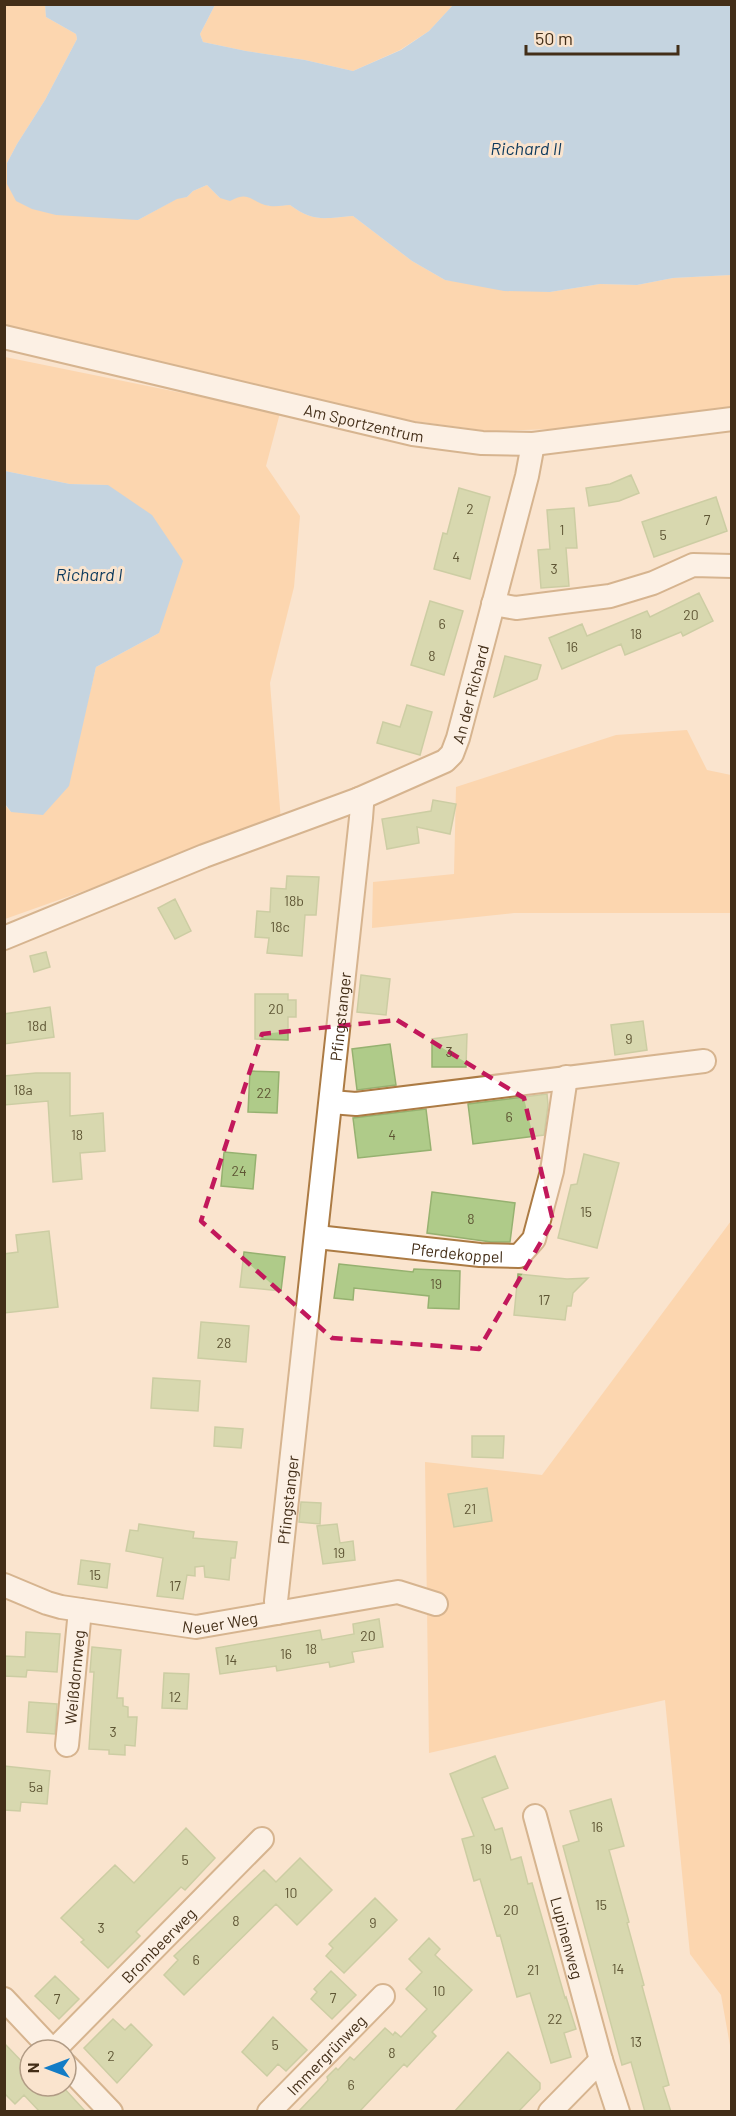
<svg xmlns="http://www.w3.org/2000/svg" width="736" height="2116" viewBox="0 0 736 2116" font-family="Barlow,sans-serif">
	<rect width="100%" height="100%" fill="#fae4ce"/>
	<path fill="#fec58a" d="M5 5H45L46 17 76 34 77 39 45 100 17 144 7 163 138 220 178 198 187 197 193 191 207 185 220 198 240 195 251 197 269 206 290 205C314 223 325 218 353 216L412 261 445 280 550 292 600 284 637 285 673 278 731 275V409L584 428 488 431 414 421 292 397 5 329Z
		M215 5H453L429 31 400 50 353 71 305 60 246 51 203 42 200 34Z
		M5 357 280 413 266 466 300 516 294 587 270 683 281 821 5 919 4 804 11 812 86 708 96 667 159 633 108 485 70 484 5 471Z
		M687 730 707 770 731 775V913H514L372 928 373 882 454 874 456 787 616 735Z
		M731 1221V2051L721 1995 690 1954 665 1700 429 1753 425 1462 542 1475Z"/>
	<path fill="#86c1f7" d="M45 5H215L200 34 203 42 246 51 305 60 353 71 401 50 429 31 453 5H731V275L673 278 637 285 600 284 550 292 504 291 445 280 412 261 353 216C325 218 314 223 290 205 284 205 277 207 270 206 252 204 251 189 230 201L220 198 207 185 193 191 187 197 177 199 138 220 56 215 32 209 16 201 7 184V163L17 144 45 100 77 39 76 34 46 17Z
		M5 471 70 484 108 485 152 515 183 561 159 633 96 667 69 786 43 815 11 812 5 804Z"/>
	<path fill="#afcb89" stroke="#96b170" stroke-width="1.5" d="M631 475 639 493 619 501 589 506 586 488 610 484Z
		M459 488 490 497 470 579 434 569 443 533 447 534Z
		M716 497 727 531 654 557 642 522Z
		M574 508 577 548H566L569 586 541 588 538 550 550 549 547 510Z
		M699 593 713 621 683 636 681 632 625 655 621 644 562 669 549 638 582 624 587 636 647 611 650 617Z
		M430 601 463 611 444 675 411 665Z
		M505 656 541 665 537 679 494 697Z
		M407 705 432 712 420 755 377 743 383 722 400 727Z
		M433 800 456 804 450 834 417 827 419 843 387 849 382 819 431 811Z
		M287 876 319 877 316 915H305L302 956 267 953 269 938 255 937 257 911 270 912 271 888 286 889Z
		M175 899 191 931 175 939 158 908Z
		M46 952 50 967 34 972 30 956Z
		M361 975 390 979 386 1015 357 1012Z
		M255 994H288V1000H296V1017H288V1040L255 1039Z
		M50 1007 54 1037 4 1044V1014Z
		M643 1021 647 1050 615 1055 611 1025Z
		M467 1034 466 1067H432V1039Z
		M390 1044 396 1085 357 1090 352 1049Z
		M250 1071 279 1072 277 1113 248 1112Z
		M36 1073H70V1116L103 1113 105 1151 80 1153 82 1179 53 1182 48 1101 4 1105V1076Z
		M547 1094 548 1105 544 1135 473 1144 468 1104Z
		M426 1109 431 1150 358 1158 353 1118Z
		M224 1152 256 1155 253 1189 221 1186Z
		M584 1154 619 1163 597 1248 558 1238 571 1185 577 1184Z
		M432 1192 515 1203 510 1242H491L427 1233Z
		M49 1231 58 1307 4 1313V1254L18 1252 16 1235Z
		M244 1252 285 1257 281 1291 240 1287Z
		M339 1264 413 1272 414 1269 460 1271 459 1309 428 1308 429 1296 354 1288 353 1300 334 1298Z
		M518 1274 567 1279 588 1278 573 1293 571 1306H567L565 1320 514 1315Z
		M201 1322 249 1326 246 1362 198 1358Z
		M153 1378 200 1381 198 1411 151 1408Z
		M215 1427 243 1429 241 1448 214 1446Z
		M472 1436H504L503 1458 472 1457Z
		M487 1488 492 1521 454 1527 448 1494Z
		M301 1502 321 1503 320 1524 299 1522Z
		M139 1524 194 1532 193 1538 237 1542 235 1558H231L229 1580 205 1577 204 1566 195 1567V1576L187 1575 183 1599 157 1596 163 1558 126 1551 130 1530 138 1531Z
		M337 1524 340 1543 353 1541 355 1560 323 1564 317 1526Z
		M81 1560 110 1564 107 1588 78 1584Z
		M379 1619 383 1647 352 1652 354 1662 330 1667 329 1662 277 1671 276 1666 220 1674 216 1648 320 1630 322 1640 354 1634 353 1624Z
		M26 1632 60 1634 57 1672 27 1670 26 1677 4 1676V1656L25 1657Z
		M92 1647 121 1650 117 1698H123V1706L128 1707V1717H137L135 1746 125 1745V1755L109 1754V1750L89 1749 94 1672H90Z
		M164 1673 189 1674 187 1709 162 1708Z
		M29 1702 57 1704 55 1734 27 1732Z
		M495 1756 508 1788 482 1798 495 1830 502 1828 511 1860 521 1857 528 1884 532 1883 565 1998 566 1997 576 2029 564 2033 571 2057 551 2063 530 1993 517 1997 500 1935 497 1936 480 1879 474 1881 462 1839 474 1836 450 1774Z
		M4 1766 50 1771 47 1804 21 1802 20 1811 4 1810Z
		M611 1799 624 1846 609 1850 629 1922 627 1923 644 1985 642 1986 669 2085 663 2087 671 2112H645L631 2062 622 2065 563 1846 579 1841 570 1811Z
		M186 1828 215 1858 185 1890 181 1887 136 1932 140 1936 108 1968 81 1942 84 1940 61 1918 115 1865 134 1883Z
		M300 1858 332 1890 297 1925 276 1904 184 1995 164 1975 178 1960 174 1956 264 1870 276 1882Z
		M375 1898 397 1920 344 1973 326 1956 333 1948 329 1944Z
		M429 1938 440 1949 435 1955 472 1990 432 2032 436 2036 419 2054 407 2067 404 2064 359 2112H298L319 2090 328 2080 327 2077 336 2068 338 2070 350 2057 354 2060 385 2028 393 2035 395 2032 401 2037 427 2009 406 1989 422 1972 409 1959Z
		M331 1971 356 1995 332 2019 311 1999 317 1992 314 1989Z
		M55 1976 79 1999 59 2019 35 1996Z
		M273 2017 307 2050 286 2071 278 2064 267 2076 242 2052Z
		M113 2019 125 2030 131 2024 152 2045 117 2083 84 2048Z
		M4 2043 30 2070V2086H62L86 2112H40L24 2095 15 2104 4 2093Z
		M508 2052 540 2083V2089L518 2112H454Z"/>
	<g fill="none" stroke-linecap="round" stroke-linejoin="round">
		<g stroke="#ac7b44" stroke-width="26">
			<g id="street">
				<path id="s1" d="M4 337 413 434 482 443 533 444 732 419"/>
				<path d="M493 604 516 608 610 596 653 583 693 565 732 566"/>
				<path id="s2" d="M4 938 204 856 359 799 445 761 452 754 458 738 527 476 533 444"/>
				<path d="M331 1102 356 1104 704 1061"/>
				<path id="s3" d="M317 1237 480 1255 519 1256 534 1239 552 1171 566 1077"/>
				<path id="s4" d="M4 1585 47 1603 61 1607 196 1627 398 1592 436 1604"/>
				<path id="s5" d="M277 1613 276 1601 361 818 362 805 359 799"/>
				<path id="s6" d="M67 1745 80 1610"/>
				<path id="s7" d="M535 1816 601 2060 618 2112"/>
				<path d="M4 1999 52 2050"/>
				<path id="s8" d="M54 2050 262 1839"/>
				<path d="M66 2065 111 2112"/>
				<path id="s9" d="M269 2112 383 1996"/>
				<path d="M550 2112 601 2060"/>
			</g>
		</g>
		<use href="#street" stroke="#fff" stroke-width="22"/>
	</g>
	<path d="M0 0H736V2116H0ZM397 1020 524 1098 553 1221 479 1349 332 1338 201 1221 262 1034Z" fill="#fae4ce" fill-opacity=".55" fill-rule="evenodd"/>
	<path fill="none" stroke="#c2185b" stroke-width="4.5" stroke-dasharray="12 8" stroke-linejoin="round" d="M397 1020 524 1098 553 1221 479 1349 332 1338 201 1221 262 1034Z"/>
	<g text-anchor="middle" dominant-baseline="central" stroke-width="6" stroke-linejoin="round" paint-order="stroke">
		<g font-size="14" fill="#5e5534">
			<text x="470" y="508">2</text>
			<text x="707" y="519">7</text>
			<text x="562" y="529">1</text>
			<text x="663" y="534">5</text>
			<text x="456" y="556">4</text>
			<text x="554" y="568">3</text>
			<text x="691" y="614">20</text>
			<text x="442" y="623">6</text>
			<text x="636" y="633">18</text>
			<text x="572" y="646">16</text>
			<text x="432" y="655">8</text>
			<text x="294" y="900">18b</text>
			<text x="280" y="926">18c</text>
			<text x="276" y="1008">20</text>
			<text x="37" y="1025">18d</text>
			<text x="629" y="1038">9</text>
			<text x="449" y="1051">3</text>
			<text x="23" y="1089">18a</text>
			<text x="264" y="1092">22</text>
			<text x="509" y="1116">6</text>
			<text x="77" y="1134">18</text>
			<text x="392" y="1134">4</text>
			<text x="239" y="1170">24</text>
			<text x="586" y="1211">15</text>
			<text x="471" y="1218">8</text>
			<text x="436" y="1283">19</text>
			<text x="544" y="1299">17</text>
			<text x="224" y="1342">28</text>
			<text x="470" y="1508">21</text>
			<text x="339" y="1552">19</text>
			<text x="95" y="1574">15</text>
			<text x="175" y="1585">17</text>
			<text x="368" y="1635">20</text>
			<text x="311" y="1648">18</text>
			<text x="286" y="1653">16</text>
			<text x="231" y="1659">14</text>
			<text x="175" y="1696">12</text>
			<text x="113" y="1731">3</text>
			<text x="36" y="1786">5a</text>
			<text x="597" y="1826">16</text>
			<text x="486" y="1848">19</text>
			<text x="185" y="1859">5</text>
			<text x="291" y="1892">10</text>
			<text x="601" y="1904">15</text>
			<text x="511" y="1909">20</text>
			<text x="236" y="1920">8</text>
			<text x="373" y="1922">9</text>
			<text x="101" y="1927">3</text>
			<text x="196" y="1959">6</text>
			<text x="618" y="1968">14</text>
			<text x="533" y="1969">21</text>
			<text x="439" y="1990">10</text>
			<text x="333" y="1997">7</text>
			<text x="57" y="1998">7</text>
			<text x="555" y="2018">22</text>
			<text x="636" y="2041">13</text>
			<text x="275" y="2044">5</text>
			<text x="392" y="2052">8</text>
			<text x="111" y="2055">2</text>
			<text x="351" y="2084">6</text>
		</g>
		<g font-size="16" fill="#432e18" stroke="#fae4ce">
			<text stroke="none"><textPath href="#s1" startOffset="370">Am Sportzentrum</textPath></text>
			<text stroke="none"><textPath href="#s2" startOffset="548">An der Richard</textPath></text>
			<text stroke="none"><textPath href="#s5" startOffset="600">Pfingstanger</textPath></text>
			<text stroke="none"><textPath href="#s3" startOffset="141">Pferdekoppel</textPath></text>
			<text stroke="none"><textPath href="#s5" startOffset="114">Pfingstanger</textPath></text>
			<text stroke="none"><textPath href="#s4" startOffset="222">Neuer Weg</textPath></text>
			<text stroke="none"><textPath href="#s6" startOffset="68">Weißdornweg</textPath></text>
			<text stroke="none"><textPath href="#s7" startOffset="126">Lupinenweg</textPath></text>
			<text stroke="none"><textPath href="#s8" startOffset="148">Brombeerweg</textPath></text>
			<text stroke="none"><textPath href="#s9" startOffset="81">Immergrünweg</textPath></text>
		</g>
		<g font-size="18" font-style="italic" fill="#0d3a5d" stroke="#fae4ce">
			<text x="526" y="148">Richard II</text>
			<text x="89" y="574">Richard I</text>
		</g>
	</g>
	<rect width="736" height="2116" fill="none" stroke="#432e18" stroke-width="12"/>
	<g transform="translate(48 2068) rotate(270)"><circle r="28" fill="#fae4ce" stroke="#b19b85" stroke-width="1.5"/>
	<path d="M0-4.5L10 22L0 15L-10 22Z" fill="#127cc6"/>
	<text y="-9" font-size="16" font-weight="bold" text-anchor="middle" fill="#432e18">N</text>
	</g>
	<path d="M526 45v9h152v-9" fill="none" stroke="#432e18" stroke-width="3"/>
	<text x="535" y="45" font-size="18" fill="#432e18" stroke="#fae4ce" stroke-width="4.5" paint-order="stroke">50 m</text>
</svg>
